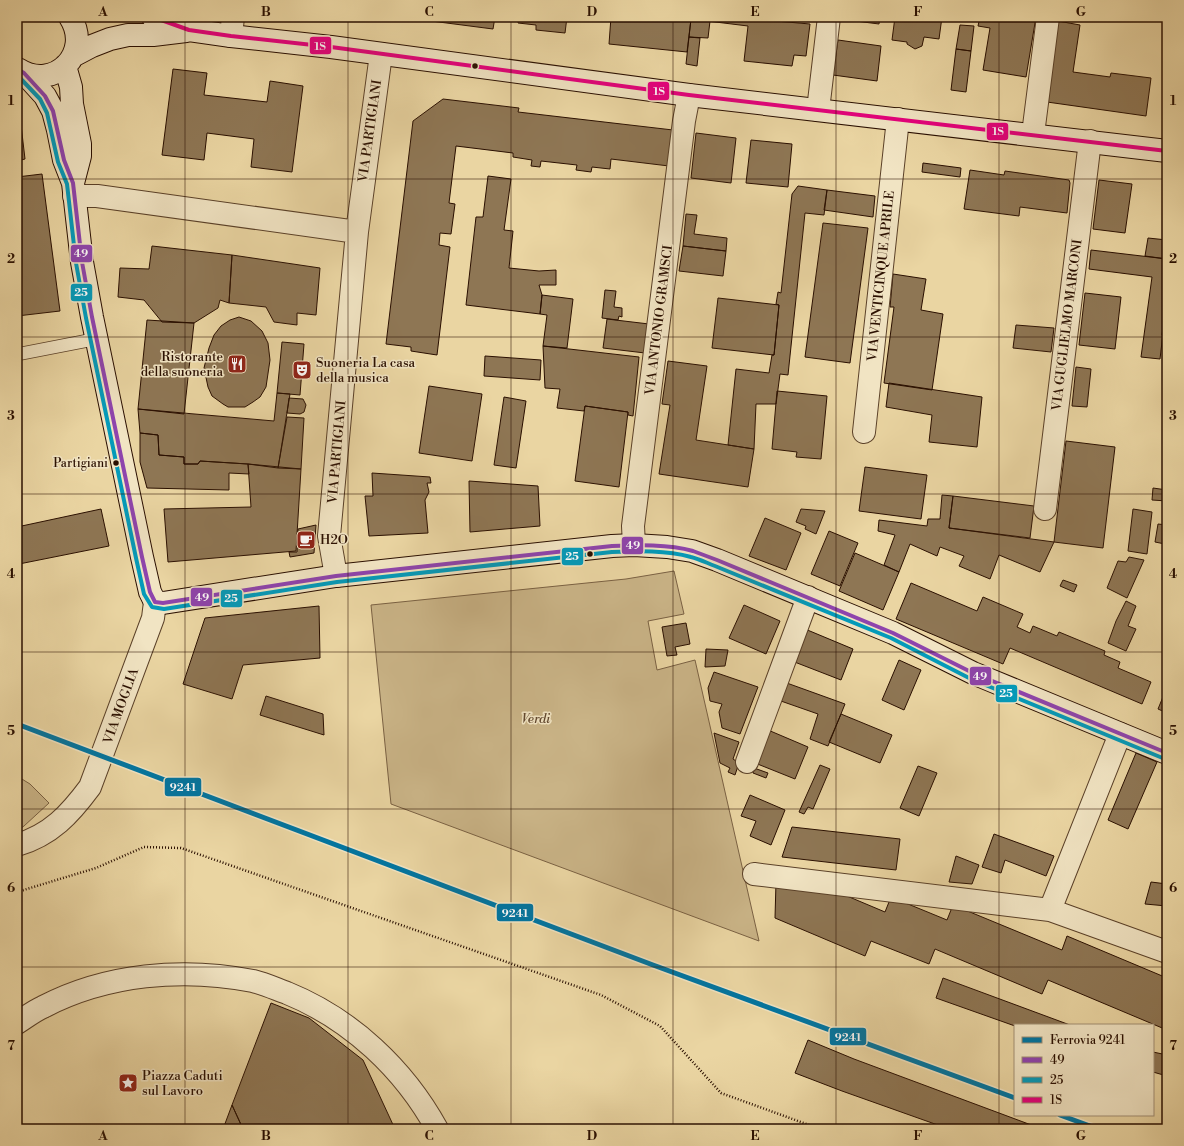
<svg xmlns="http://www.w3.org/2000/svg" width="1184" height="1146" viewBox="0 0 1184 1146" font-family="'Libre Bodoni',serif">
	<rect width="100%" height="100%" fill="#ead5a2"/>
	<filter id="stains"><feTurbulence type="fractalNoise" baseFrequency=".005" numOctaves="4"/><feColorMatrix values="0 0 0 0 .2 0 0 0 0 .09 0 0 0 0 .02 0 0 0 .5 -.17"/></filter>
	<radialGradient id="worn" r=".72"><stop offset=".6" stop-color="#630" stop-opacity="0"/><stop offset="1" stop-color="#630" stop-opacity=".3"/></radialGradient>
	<path fill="#c9b386" stroke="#7a6143" d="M674 571 684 614 648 621 657 670 695 660 759 941 391 804 371 605 626 579Z
		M17 776 30 784 49 803 24 826 17 831Z"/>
	<path fill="#8e7654" stroke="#2a0f00" d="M408 17H495L493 29 408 18Z
		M519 17H567L565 33 536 30V25L518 23Z
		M611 17H765L764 20 810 24 806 56 794 55 792 66 744 61 748 26 691 19 687 52 609 44Z
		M840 17H880L879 24 840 19Z
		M895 17H942L939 39 924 37 922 46 915 49 907 44V42L892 40Z
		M980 17H1036L1026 77 983 70 990 28 978 26Z
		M691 19 710 21 708 38 689 37Z
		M1058 21 1080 25 1073 72 1110 77 1111 73 1151 78 1146 116 1047 102Z
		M960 25 974 26 971 51 956 49Z
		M689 37 700 38 697 66 686 64Z
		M838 40 881 46 877 81 833 75Z
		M956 49 971 51 966 92 951 90Z
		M173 69 207 73 204 95 267 102 270 81 303 86 292 172 251 167 254 139 207 133 204 160 162 155Z
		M443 99 519 108 518 112 673 130 669 166 611 159 610 169 592 167 591 172 576 170 577 165 541 161 540 167 531 166 532 160 513 157V153L456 146 449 203 455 204 451 234 440 233 439 245 450 247 437 355 411 351V347L386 344 413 121Z
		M21 125 25 159 17 161V126Z
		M696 133 736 138 731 183 691 178Z
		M751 140 792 144 788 187 746 183Z
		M923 163 961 168 960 177 922 172Z
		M970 170 1004 175 1005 171 1069 180 1070 183 1067 213 1020 207 1019 216 964 209Z
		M42 174 60 311 17 316V177Z
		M488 176 511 179 504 230 513 231 509 268 539 271 556 270V285H539L542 295 540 314 466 305 476 217H483Z
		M1099 180 1132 184 1125 233 1093 229Z
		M798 186 827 190 824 215 805 213 788 375 780 374 776 404H756L754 449 728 445 736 369 769 373 772 355H774L779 305 776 304 778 292 781 293 792 194Z
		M827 190 875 196 873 217 824 210Z
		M686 214 697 215 694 234 727 238 726 251 683 246Z
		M823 223 868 228 850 363 805 357Z
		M1148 238 1167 240V259L1145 256Z
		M152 246 232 255 229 303 220 300 218 308 194 323 162 322 144 300 118 297 120 268 149 269Z
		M683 246 726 251 723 276 679 271Z
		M1091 250 1167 259V299L1160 359 1141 357 1152 277 1089 269Z
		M232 255 320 268 316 315 297 313V325L274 322 266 307 229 303Z
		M893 274 926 279 921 310 943 314 932 390 884 383 894 307H890Z
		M605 290 616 291 614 307 622 308V317L619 316 618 320 602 318Z
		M1085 293 1121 297 1115 349 1079 345Z
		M542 295 573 299 567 348 543 346 547 315 540 314Z
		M718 298 779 305 774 355 712 348Z
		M1165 311H1167V336L1162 335Z
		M239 317 251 321 262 331 268 343 270 360 266 387 260 397 253 402 245 407H228L223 404 212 396 208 387 204 368 209 348 214 335 221 326 230 320Z
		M607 319 649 324 645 353 603 348Z
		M147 320 194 323 184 414 138 409Z
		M1016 325 1054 328 1051 352 1013 348Z
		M282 342 304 344 300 395 277 393Z
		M543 346 639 357 633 416 628 415V412L585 406 584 411 557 408 560 389 545 388Z
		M485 356 541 360 540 380 484 376Z
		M668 361 707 366 696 440 754 449 748 487 659 474 670 405 662 404Z
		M1076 367 1091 369 1087 407 1072 406Z
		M889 383 982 397 977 447 929 442 932 415 886 407Z
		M429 386 482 394 472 461 419 453Z
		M777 391 827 396 821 459 796 457 797 452 772 449Z
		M277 393 290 394 278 468 248 464 200 461 198 464H184V457L159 455 158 435 140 433 138 409 274 421Z
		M504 397 526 401 516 468 494 465Z
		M289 398 303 399 306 405 304 412 300 414 287 413Z
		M585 406 628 412 619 487 575 481Z
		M287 417 304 418 301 469 278 468Z
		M140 433 158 435 159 455 184 457V464H198L200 461 248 464 249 474 229 473V490L147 488 140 462Z
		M1066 441 1115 447 1103 548 1054 542Z
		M248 464 301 469 296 551 168 562 164 509 251 507Z
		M865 467 927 475 921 519 859 511Z
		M372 473 430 477 431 483H427L429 492 425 500 428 533 369 536 365 496H373Z
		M469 481 538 486 540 526 470 532Z
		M1153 488 1167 490V501L1152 500Z
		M942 495 953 496 949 528 1054 542 1040 572 999 555 990 579 959 566 964 556 940 547 937 556 910 544 899 572 884 565 895 535 878 531 879 520 927 526 928 519H940Z
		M953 496 1034 506 1030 538 949 528Z
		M101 509 109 546 19 564 17 554V527Z
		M801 509 825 511 816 534 805 529 806 526 796 522Z
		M1133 509 1152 512 1147 554 1128 551Z
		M765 518 801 533 786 570 749 556Z
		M1158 524 1167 525 1165 544 1155 542Z
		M316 525 314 553 290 557 289 552H297L298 529Z
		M829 531 858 543 840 586 811 574Z
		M855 553 899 572 883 610 839 591Z
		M1129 557 1144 560 1127 598 1107 588 1118 561 1126 562Z
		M1063 580 1077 585 1074 592 1060 586Z
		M911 583 977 611 983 597 1023 614 1017 627 1030 633 1033 626 1057 636 1059 632 1105 651 1104 655 1120 662 1118 668 1151 682 1142 704 1010 648 1003 664 896 619Z
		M1126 601 1136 606 1128 626 1136 629 1126 651 1108 643 1116 621Z
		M744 605 780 621 766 654 729 638Z
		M319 606 320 658 243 665 232 699 183 684 205 618Z
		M686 623 690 644 675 647 677 655 667 656 662 627Z
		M805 629 853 649 841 680 792 661Z
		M706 649 728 650 725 666 705 667Z
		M899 660 921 670 904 710 882 700Z
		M714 672 758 687 740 734 722 728 719 712 722 704 710 701 708 688Z
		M784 682 845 704 828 746 810 739 818 714 778 700Z
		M1167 687V713L1158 709Z
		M266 696 323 714 324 735 260 715Z
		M841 714 892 735 880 763 829 742Z
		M768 730 808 747 795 779 755 763Z
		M714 733 739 742 733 759 739 763 735 775 728 772 730 768 720 763Z
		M1136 753 1157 762 1128 829 1108 820Z
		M820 765 830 769 813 809 808 807 804 814 799 812Z
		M918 766 937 773 919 816 900 808Z
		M754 768 768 773 766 778 753 773Z
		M750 795 785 810 771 845 750 836 756 821 741 816Z
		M792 827 900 839 896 870 782 857Z
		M994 834 1054 856 1046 876 1005 860 1001 873 982 867Z
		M956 856 979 865 972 884 949 882Z
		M776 882 828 888 885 912 891 897 947 920 953 905 1062 950 1067 936 1167 978V1030L1048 980 1042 994 935 949 929 964 871 941 865 956 775 918Z
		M1151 882 1167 884V906L1145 904Z
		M943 978 1070 1025H1015V1026L936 998Z
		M271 1003 309 1018 363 1060 395 1129H243L232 1105Z
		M808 1040 854 1059 1042 1129H969L958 1125 957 1129H949L842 1091 795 1073Z
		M1153 1052 1167 1055V1076L1153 1072Z
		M232 1105 243 1129H223Z"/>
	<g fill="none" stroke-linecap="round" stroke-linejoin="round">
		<g stroke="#5a4028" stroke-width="14">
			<path id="lane" d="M19 354 96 339"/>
		</g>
		<g stroke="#5a4028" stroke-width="24">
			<path id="street" d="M231 36 233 17
				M818 110 829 17
				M1033 134 1048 17
				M74 196H97L357 232
				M864 432 898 119
				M1045 509 1090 141
				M634 545 633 526 684 121 689 95
				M336 576 329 536 357 232 381 54
				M747 762 808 597
				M17 845C51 835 70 814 90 787L153 618 155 602
				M754 874 1050 910 1120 734
				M1050 910 1167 952
				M17 1023C25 1018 34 1011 43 1007 106 974 183 967 253 981 265 984 276 989 287 993 351 1019 404 1069 437 1129"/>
		</g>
		<g stroke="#2a0f00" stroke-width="24">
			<path id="secondary" d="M153 17 189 30 231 36 331 47 689 95 1167 151
				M73 56 92 46 110 39 128 35H153L186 31
				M65 66 71 87 72 104 80 144V156L73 183
				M18 69C54 92 93 53 70 17
				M24 73 45 96 53 111 58 130 64 160 73 183 82 262 92 317 142 557 150 592 155 602 163 603 336 576 612 546 634 545 667 547 692 551 717 560 893 633 973 673 1167 753"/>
		</g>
		<path stroke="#2a0f00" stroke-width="2.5" stroke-dasharray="1 2" stroke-linecap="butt" d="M17 892 96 868 144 847 181 848 601 995 660 1026 721 1093 820 1129"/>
		<use href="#lane" stroke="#f1e4c3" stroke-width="12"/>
		<use href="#street" stroke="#f1e4c3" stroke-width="22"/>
		<use href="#secondary" stroke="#f1e4c3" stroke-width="22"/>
		<g stroke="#f1e4c3" stroke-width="7">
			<path id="bus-1" d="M17 69 24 73 45 96 53 111 64 160 73 183 82 262 92 317 142 557 150 592 155 602 163 603 336 576 612 546C638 545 668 544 693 551 701 554 709 557 717 560L893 633 973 673 1167 753"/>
		</g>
		<g stroke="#f1e4c3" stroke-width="7">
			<path id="bus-2" d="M17 76 20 78 40 99 47 113 58 162 67 184 76 263 86 318 136 558 144 594 152 607 164 609 337 582 612 552C638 551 666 550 691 557 699 559 707 563 715 566L891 638 971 679 1165 759"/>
		</g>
		<g stroke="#f1e4c3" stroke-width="7">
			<path id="bus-3" d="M153 17 189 30 231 36 331 47 689 95 1167 151"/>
		</g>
		<use href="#bus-1" stroke="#8e44ad" stroke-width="4"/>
		<use href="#bus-2" stroke="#049ab9" stroke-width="4"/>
		<use href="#bus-3" stroke="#e5007d" stroke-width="4"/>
		<g stroke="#f1e4c3" stroke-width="8">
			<path id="rail-1" d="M17 724 653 965 1015 1098
				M1060 1115 1098 1129"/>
		</g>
		<use href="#rail-1" stroke="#0075a1" stroke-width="5"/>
	</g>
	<path fill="none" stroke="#2a0f00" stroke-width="1" stroke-opacity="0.55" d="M185 17V1129M348 17V1129M511 17V1129M673 17V1129M836 17V1129M999 17V1129M17 179H1167M17 337H1167M17 494H1167M17 652H1167M17 809H1167M17 967H1167"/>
	<defs>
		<g id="restaurant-square" transform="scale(1)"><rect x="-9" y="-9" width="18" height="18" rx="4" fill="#8f2418" stroke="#f1e4c3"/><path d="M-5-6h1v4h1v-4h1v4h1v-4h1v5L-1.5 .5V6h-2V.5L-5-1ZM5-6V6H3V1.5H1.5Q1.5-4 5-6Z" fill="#fff"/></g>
		<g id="theatre-square" transform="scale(1)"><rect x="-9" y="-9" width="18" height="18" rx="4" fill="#8f2418" stroke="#f1e4c3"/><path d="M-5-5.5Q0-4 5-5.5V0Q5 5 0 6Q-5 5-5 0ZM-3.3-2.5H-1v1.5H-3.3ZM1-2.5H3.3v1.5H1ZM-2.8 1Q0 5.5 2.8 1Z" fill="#fff"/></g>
		<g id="cafe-square" transform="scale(1)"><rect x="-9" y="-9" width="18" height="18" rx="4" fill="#8f2418" stroke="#f1e4c3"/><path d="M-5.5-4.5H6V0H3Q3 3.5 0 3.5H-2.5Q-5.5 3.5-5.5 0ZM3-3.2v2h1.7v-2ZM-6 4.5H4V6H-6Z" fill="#fff"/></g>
		<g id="sight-square" transform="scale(1)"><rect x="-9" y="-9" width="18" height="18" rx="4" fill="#8f2418" stroke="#f1e4c3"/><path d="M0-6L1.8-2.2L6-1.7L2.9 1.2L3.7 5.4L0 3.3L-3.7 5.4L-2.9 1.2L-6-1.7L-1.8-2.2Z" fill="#fff"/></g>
	</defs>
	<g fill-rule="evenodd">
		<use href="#restaurant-square" x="237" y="364"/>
		<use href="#theatre-square" x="302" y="370"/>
		<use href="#cafe-square" x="306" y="540"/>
		<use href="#sight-square" x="128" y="1083"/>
	</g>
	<g fill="#2a0f00" stroke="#f1e4c3" stroke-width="1.5">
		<circle cx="475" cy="66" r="3.5"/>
		<circle cx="116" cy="463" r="3.5"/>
		<circle cx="590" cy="554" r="3.5"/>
	</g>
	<g text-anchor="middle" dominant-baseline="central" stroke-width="3" stroke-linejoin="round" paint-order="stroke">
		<g font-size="12" fill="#2a0f00" stroke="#f1e4c3" text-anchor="end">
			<text x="108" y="463">Partigiani</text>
		</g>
		<g font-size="13" fill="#2a0f00" stroke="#f1e4c3">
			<text transform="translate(370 131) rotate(-82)">VIA PARTIGIANI</text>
			<text transform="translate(881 276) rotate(-84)">VIA VENTICINQUE APRILE</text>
			<text transform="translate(659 320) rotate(-83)">VIA ANTONIO GRAMSCI</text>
			<text transform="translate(1067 325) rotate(-83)">VIA GUGLIELMO MARCONI</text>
			<text transform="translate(337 452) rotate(-85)">VIA PARTIGIANI</text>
			<text transform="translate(121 706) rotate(-70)">VIA MOGLIA</text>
		</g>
		<g font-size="13" fill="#2a0f00" stroke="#f1e4c3" text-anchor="start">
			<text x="223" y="357" text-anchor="end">Ristorante<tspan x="223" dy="15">della suoneria</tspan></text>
			<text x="316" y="363">Suoneria La casa<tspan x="316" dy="15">della musica</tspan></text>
			<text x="320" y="540">H2O</text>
			<text x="142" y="1076">Piazza Caduti<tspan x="142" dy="15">sul Lavoro</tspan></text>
		</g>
		<g font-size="13" font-style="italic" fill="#62482f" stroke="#f1e4c3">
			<text x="536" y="719">Verdi</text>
		</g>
	</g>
	<g stroke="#f1e4c3" stroke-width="1.5">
		<rect x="309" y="36" width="23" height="19" rx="4" fill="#e5007d"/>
		<rect x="647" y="81" width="23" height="20" rx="4" fill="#e5007d"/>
		<rect x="986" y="122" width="23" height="19" rx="4" fill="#e5007d"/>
		<rect x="70" y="244" width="23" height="19" rx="4" fill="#8e44ad"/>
		<rect x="70" y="283" width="23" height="19" rx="4" fill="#049ab9"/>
		<rect x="621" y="536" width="23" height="19" rx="4" fill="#8e44ad"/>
		<rect x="561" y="547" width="23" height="19" rx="4" fill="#049ab9"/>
		<rect x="190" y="587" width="23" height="20" rx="4" fill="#8e44ad"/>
		<rect x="220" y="589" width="23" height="19" rx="4" fill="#049ab9"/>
		<rect x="969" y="666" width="23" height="20" rx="4" fill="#8e44ad"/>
		<rect x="995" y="684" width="23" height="19" rx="4" fill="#049ab9"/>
		<rect x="164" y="777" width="38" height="20" rx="4" fill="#0075a1"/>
		<rect x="496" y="903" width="38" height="19" rx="4" fill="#0075a1"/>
		<rect x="829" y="1027" width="38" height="19" rx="4" fill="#0075a1"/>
	</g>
	<g font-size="11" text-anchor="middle" font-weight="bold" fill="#fff">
		<text x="320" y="50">1S</text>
		<text x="659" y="95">1S</text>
		<text x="998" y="135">1S</text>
		<text x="81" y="257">49</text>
		<text x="81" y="296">25</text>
		<text x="633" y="549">49</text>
		<text x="572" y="560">25</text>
		<text x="202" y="601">49</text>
		<text x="231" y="602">25</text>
		<text x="980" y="680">49</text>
		<text x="1006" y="697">25</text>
		<text x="183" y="791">9241</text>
		<text x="515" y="917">9241</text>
		<text x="848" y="1041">9241</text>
	</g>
	<rect width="1184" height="1146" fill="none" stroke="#ead5a2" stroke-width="44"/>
	<rect x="1014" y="1024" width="140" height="92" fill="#f1e4c3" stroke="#a18f75"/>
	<rect x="1022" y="1037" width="20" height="6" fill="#0075a1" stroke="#a18f75"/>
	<text x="1050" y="1044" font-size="12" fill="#2a0f00">Ferrovia 9241</text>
	<rect x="1022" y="1057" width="20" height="6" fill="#8e44ad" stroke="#a18f75"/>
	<text x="1050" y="1064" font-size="12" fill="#2a0f00">49</text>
	<rect x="1022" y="1077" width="20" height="6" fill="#049ab9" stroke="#a18f75"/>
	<text x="1050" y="1084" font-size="12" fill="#2a0f00">25</text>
	<rect x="1022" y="1097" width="20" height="6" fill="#e5007d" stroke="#a18f75"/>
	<text x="1050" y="1104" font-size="12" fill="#2a0f00">1S</text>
	<rect x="22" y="22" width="1140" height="1102" fill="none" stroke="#2a0f00" stroke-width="1.5"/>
	<g font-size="13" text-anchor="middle" font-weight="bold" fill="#2a0f00">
		<text x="103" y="16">A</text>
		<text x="266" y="16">B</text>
		<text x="429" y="16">C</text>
		<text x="592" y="16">D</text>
		<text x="755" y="16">E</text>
		<text x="918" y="16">F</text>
		<text x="1081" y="16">G</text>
		<text x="11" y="105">1</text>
		<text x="1173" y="105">1</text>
		<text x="11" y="263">2</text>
		<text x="1173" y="263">2</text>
		<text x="11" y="420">3</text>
		<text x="1173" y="420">3</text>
		<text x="11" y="578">4</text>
		<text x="1173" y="578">4</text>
		<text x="11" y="735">5</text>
		<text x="1173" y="735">5</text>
		<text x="11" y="892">6</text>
		<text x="1173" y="892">6</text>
		<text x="11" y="1050">7</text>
		<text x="1173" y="1050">7</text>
		<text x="103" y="1140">A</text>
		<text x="266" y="1140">B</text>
		<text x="429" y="1140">C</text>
		<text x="592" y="1140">D</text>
		<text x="755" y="1140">E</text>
		<text x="918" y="1140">F</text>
		<text x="1081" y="1140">G</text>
	</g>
	<rect width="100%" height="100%" filter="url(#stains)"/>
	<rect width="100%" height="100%" fill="url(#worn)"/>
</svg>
